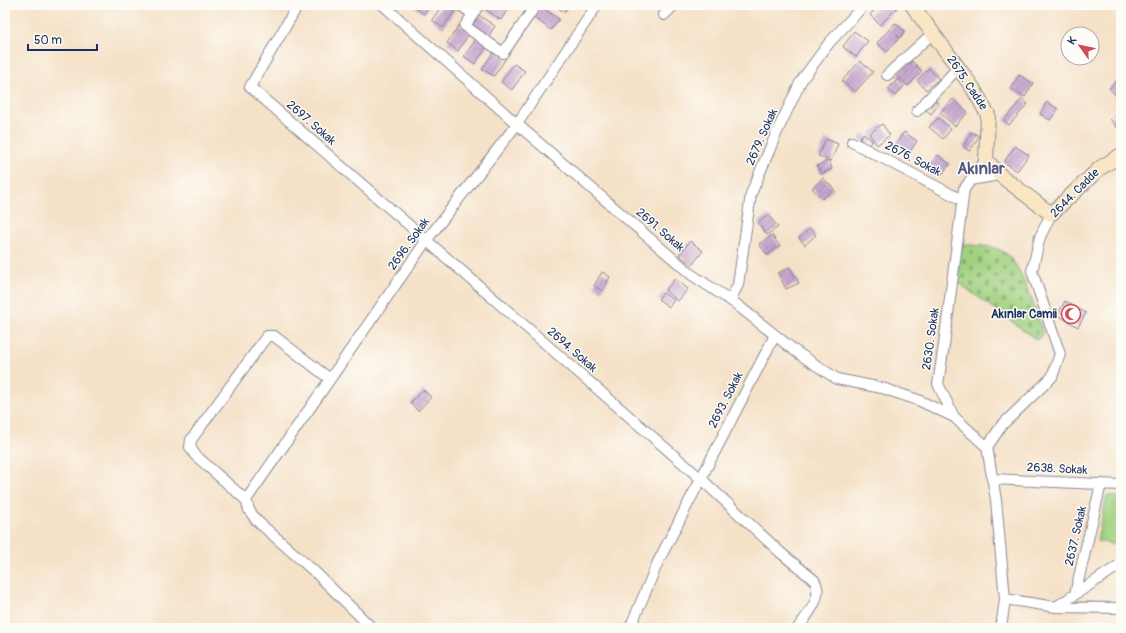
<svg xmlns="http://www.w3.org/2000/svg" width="1126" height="633" viewBox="0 0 1126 633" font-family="Pangolin,sans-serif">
	<defs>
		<pattern id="cemetery-stones" width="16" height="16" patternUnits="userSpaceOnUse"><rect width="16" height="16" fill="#a1d281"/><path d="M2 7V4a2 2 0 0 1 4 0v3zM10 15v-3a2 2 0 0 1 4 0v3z" fill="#82ab6d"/></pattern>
		<pattern id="building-hatch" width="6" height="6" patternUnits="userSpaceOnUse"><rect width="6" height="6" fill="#c7a2ce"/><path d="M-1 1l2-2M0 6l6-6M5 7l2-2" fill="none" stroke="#a184aa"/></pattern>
	</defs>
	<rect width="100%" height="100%" fill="#fdfcf7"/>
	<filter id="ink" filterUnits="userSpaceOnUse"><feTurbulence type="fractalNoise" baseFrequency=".025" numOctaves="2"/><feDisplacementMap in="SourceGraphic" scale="8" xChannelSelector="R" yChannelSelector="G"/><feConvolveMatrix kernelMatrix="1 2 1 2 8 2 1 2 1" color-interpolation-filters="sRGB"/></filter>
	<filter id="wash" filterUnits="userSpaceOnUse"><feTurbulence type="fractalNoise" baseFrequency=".012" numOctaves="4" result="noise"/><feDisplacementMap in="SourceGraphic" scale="16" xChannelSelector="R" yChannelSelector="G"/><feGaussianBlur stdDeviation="0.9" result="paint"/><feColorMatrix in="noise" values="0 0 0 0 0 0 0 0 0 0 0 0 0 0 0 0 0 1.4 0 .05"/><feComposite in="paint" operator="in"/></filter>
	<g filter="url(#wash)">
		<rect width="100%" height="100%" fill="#f5e1c7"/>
		<path fill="#a1d281" stroke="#5e8070" d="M1107 495 1121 498V546L1097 541Z"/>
		<path fill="url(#cemetery-stones)" stroke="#5e8070" d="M962 244C974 246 992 245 1002 251 1022 261 1036 313 1043 334L1037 340 956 281Z"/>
		<g id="blocks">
			<path fill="url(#building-hatch)" d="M414 5H430L424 14 413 6Z
				M442 5H450L456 9 443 28 432 20Z
				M484 5H503L508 9 501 20 482 7Z
				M554 5H569L564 12Z
				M879 5 899 6 880 25 870 15Z
				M540 6 559 19 551 30 533 17Z
				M477 14 495 26 488 37 469 25Z
				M895 23 905 31 900 38 897 35 899 38 887 52 877 43Z
				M459 25 470 32 458 51 447 43Z
				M854 31 868 41 856 57 843 47Z
				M477 38 488 45 475 64 464 56Z
				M495 50 506 58 494 76 482 69Z
				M860 61 873 72 855 92 842 81Z
				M912 61 922 71 908 86 897 76Z
				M514 64 525 71 512 90 501 82Z
				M929 68 939 79 926 90 917 80Z
				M1019 75 1033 83 1025 97 1011 89Z
				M1121 77V97L1119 99 1109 88Z
				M898 79 904 86 895 96 888 89Z
				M932 98 939 104 931 114 924 108Z
				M953 99 968 112 955 126 940 113Z
				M1022 99 1028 104 1009 125 1004 120Z
				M1047 102 1058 109 1050 120 1040 114Z
				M1121 109V132L1110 119Z
				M938 118 951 129 943 139 929 127Z
				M882 124 890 135 877 145 869 134Z
				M904 132 917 141 909 153 896 144Z
				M971 132 979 136 970 151 963 147Z
				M864 133 872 141 867 146 859 138Z
				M826 139 838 144 831 161 818 156Z
				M1015 146 1029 155 1017 171 1004 162Z
				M938 155 950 164 940 176 928 167Z
				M829 160 832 169 821 174 817 166Z
				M823 178 834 189 822 199 812 188Z
				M768 215 778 227 767 235 758 223Z
				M810 228 816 235 805 245 799 238Z
				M772 235 780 246 767 255 759 244Z
				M690 241 703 251 692 265 679 255Z
				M790 267 799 283 786 289 778 273Z
				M602 272 610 277 602 291 594 286Z
				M675 279 688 289 678 301 665 291Z
				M663 293 674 300 669 307 658 299Z
				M1065 301 1086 313 1078 327 1057 315Z
				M423 390 431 397 418 411 410 403Z"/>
		</g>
	</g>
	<g filter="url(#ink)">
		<use href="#blocks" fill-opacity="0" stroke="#888892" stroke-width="1"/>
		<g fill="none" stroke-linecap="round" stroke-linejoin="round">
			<g stroke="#888892" stroke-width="12">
				<path id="street" d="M298 5 250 87 700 478 781 553 814 580C825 596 807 615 798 628
					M383 5 517 124 692 275 736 304 795 351 837 379 882 388 918 400 954 417
					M460 5 473 14
					M479 5 465 26 503 53 536 5
					M664 15 674 5
					M887 75 933 33
					M917 111 958 68
					M852 142 962 200
					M986 160 964 189 944 345 938 384 954 417 987 447 996 500 1005 599 1001 628
					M970 180 1000 175
					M730 300 738 285 751 194 776 134 801 81 829 43 864 5
					M330 379 274 336H267L191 440 190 447 195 455 246 500 249 510 256 520 316 573 372 628
					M987 447 1002 425 1052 377 1060 354 1032 271 1040 237 1051 214
					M992 479 1121 485
					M246 500 426 241 517 124 597 5
					M1075 594 1101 484
					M1005 599 1056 607 1121 564
					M1056 607 1121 608
					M630 628 658 562 775 335"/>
			</g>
			<g stroke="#888892" stroke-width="16">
				<path id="secondary" d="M912 5 973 88 988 115 986 160 1000 175 1051 214 1100 168 1121 155"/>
			</g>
			<use href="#street" stroke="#fff" stroke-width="10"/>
			<use href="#secondary" stroke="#fbe6c4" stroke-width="14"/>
		</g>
	</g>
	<defs>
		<g id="mosque-ring" transform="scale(1)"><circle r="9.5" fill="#fdfcf7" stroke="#d1495b" stroke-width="1.5"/><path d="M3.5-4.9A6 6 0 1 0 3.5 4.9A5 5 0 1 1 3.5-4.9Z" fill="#d1495b"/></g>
	</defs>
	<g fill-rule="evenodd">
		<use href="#mosque-ring" x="1071" y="314"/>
	</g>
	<g text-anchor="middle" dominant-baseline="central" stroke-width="3" stroke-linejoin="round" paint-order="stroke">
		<g font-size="12" fill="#1b2f5e" stroke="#fdfcf7">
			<text transform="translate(967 83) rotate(56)">2675. Cadde</text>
			<text transform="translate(311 123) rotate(41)">2697. Sokak</text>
			<text transform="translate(762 137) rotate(-66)">2679. Sokak</text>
			<text transform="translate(913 159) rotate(28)">2676. Sokak</text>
			<text transform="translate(1075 193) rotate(-45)">2644. Cadde</text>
			<text transform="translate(660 230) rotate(41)">2691. Sokak</text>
			<text transform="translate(409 244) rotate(-54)">2696. Sokak</text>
			<text transform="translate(931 339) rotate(-82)">2630. Sokak</text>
			<text transform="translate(572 350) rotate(41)">2694. Sokak</text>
			<text transform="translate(726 400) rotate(-63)">2693. Sokak</text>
			<text transform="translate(1057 469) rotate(3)">2638. Sokak</text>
			<text transform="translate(1076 536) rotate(-77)">2637. Sokak</text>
		</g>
		<g font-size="12" font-weight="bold" fill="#1b2f5e" stroke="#fdfcf7" text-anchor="end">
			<text x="1057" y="314">Akınlar Camii</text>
		</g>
		<g font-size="16" font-weight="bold" fill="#575785" stroke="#fdfcf7">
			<text x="981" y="169">Akınlar</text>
		</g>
	</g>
	<rect width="1126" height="633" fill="none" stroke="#fdfcf7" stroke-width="20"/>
	<g transform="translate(1080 46) rotate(303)"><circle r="19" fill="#fdfcf7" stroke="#a3aaba"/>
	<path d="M0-3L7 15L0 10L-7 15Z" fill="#d1495b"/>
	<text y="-6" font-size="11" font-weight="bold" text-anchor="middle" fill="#1b2f5e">K</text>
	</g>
	<path d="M28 44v6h69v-6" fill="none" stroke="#1b2f5e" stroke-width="2"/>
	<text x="34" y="44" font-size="12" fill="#1b2f5e" stroke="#fdfcf7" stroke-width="3" paint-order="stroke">50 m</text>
</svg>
